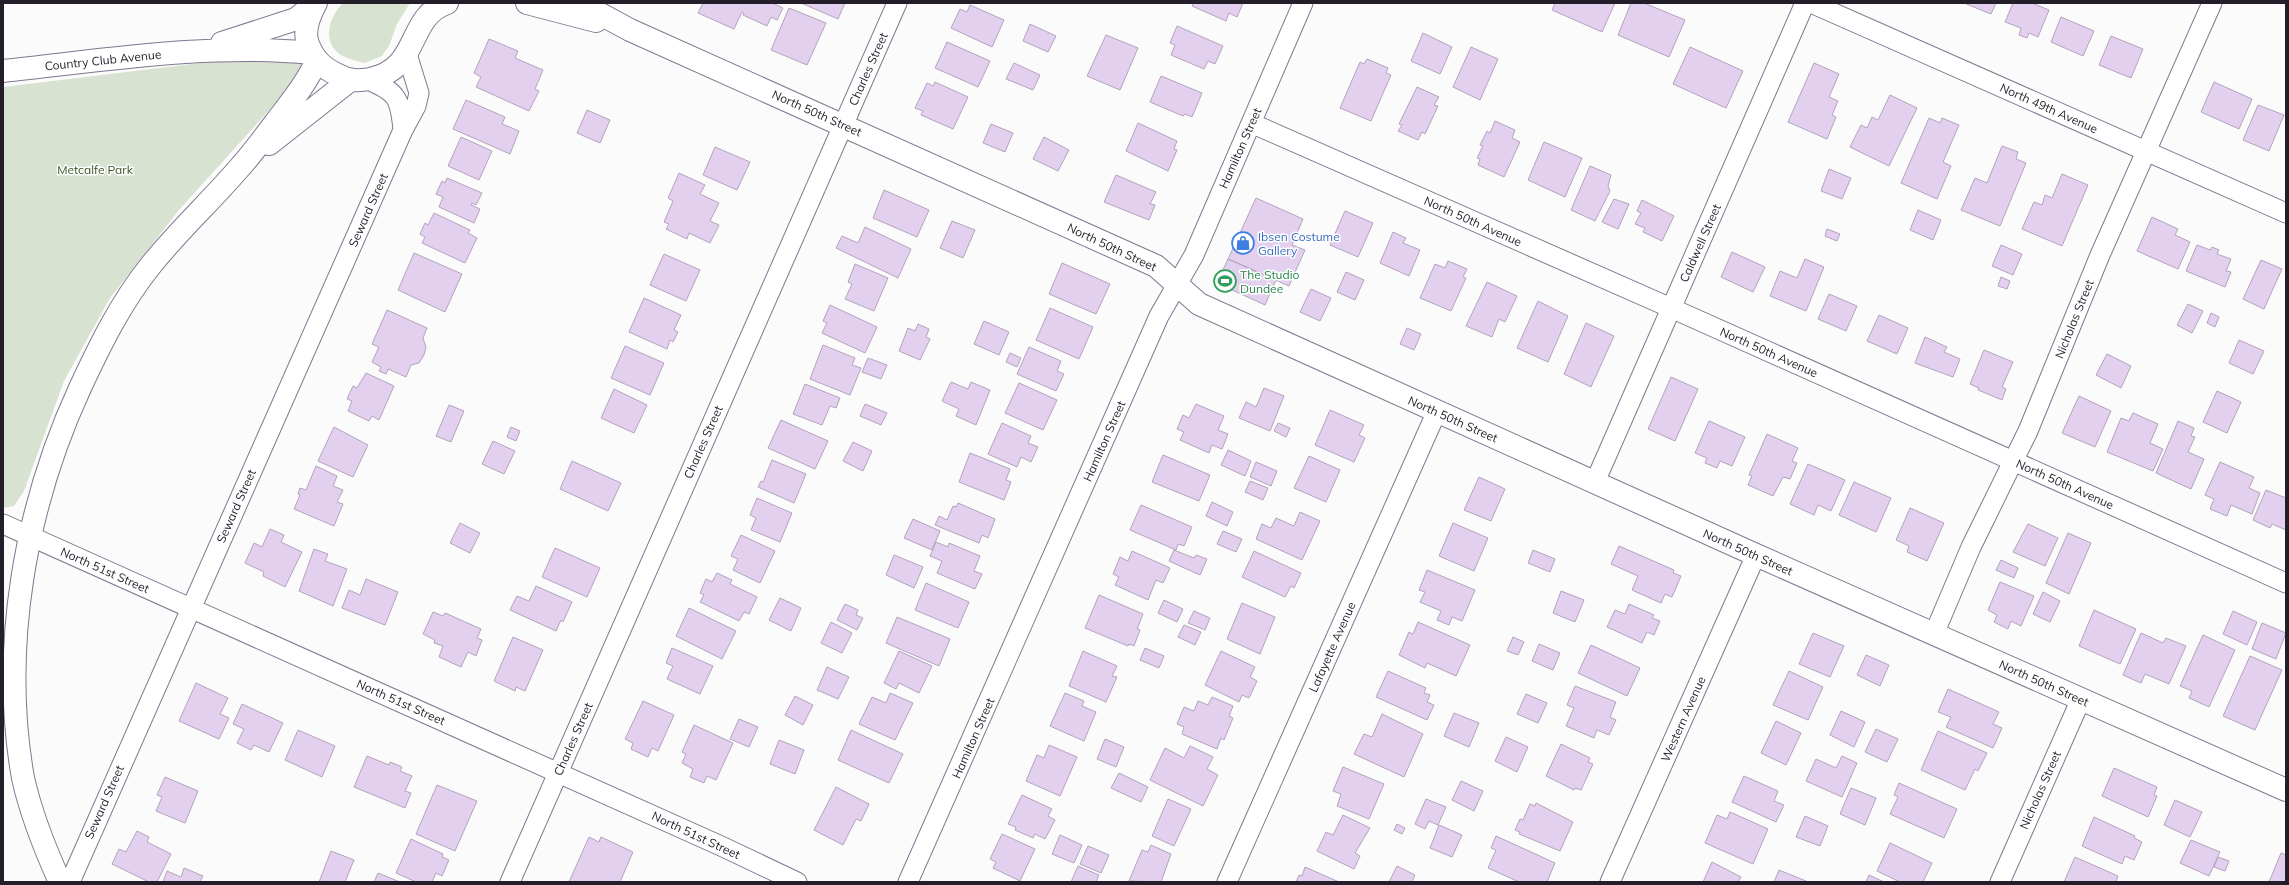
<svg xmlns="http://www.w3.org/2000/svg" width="2289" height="885" viewBox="0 0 2289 885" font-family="Mulish,sans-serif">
	<rect width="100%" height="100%" fill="#fbfbfb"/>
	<path fill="#d7e2d0" d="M343 3H410L397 24 389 46 382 56 365 63C357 61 348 59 341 55 321 42 329 17 343 3Z
		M266 55 294 57 304 65 301 75 179 210 110 298 64 381 24 491 14 506 3 508V87Z"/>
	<path fill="#e2d0ee" stroke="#b3a3bd" d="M703 3H772L783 8 777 20 771 17 767 26 743 15 744 13 742 12 734 29 698 13Z
		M801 3H845L838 19Z
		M1193 3H1243L1237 17 1229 13 1226 21 1192 6Z
		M1555 3H1615L1602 32 1552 10Z
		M1631 3H1644L1685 20 1669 57 1618 35Z
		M1964 3H1996L1991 14Z
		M2013 3H2032L2049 10 2038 37 2029 33 2027 38 2019 35 2021 28 2005 22Z
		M970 5 1004 20 992 47 951 28 960 9 967 12Z
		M789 8 826 23 807 65 771 50Z
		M2061 17 2094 31 2083 56 2051 42Z
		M1030 24 1056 36 1048 52 1023 41Z
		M1177 26 1223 46 1215 64 1208 61 1204 69 1171 55 1175 45 1170 43Z
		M1423 33 1452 47 1440 74 1411 61Z
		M1106 35 1138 48 1120 90 1087 76Z
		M2111 36 2143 49 2131 78 2099 65Z
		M489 39 518 51 515 58 543 70 535 89 539 91 529 111 476 87 481 77 474 73Z
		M947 42 990 61 978 87 935 68Z
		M1471 47 1498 59 1480 100 1453 87Z
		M1690 47 1743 71 1726 108 1673 84Z
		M1367 59 1388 68 1386 73 1391 75 1371 121 1340 108 1360 62 1364 64Z
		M1014 63 1040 75 1033 90 1006 79Z
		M1814 63 1839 74 1829 97 1838 101 1832 115 1836 117 1827 139 1788 122Z
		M1161 76 1202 93 1192 117 1185 114 1183 116 1150 102Z
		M935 82 968 97 953 129 921 115 923 111 915 108 927 83 933 86Z
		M2214 82 2252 99 2239 129 2201 112Z
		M1417 87 1439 97 1434 105 1438 106 1425 134 1422 132 1418 140 1398 131 1402 125 1399 124Z
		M1890 95 1917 108 1889 166 1850 147 1861 125 1867 128 1872 117 1878 120Z
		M466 100 505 117 502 124 519 131 510 154 453 129Z
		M2258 105 2284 115 2269 151 2243 140Z
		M587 110 610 120 600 143 577 133Z
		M1929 118 1940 123 1942 118 1959 125 1943 162 1951 166 1937 199 1901 183Z
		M1495 121 1515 130 1512 138 1520 142 1504 177 1478 165 1480 159 1477 158 1483 146 1480 145 1487 131 1490 133Z
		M1138 123 1177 141 1174 149 1177 150 1168 171 1126 151Z
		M991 124 1013 133 1005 152 983 143Z
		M461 137 492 151 479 180 448 166Z
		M1044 137 1069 150 1058 171 1033 159Z
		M1544 142 1582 158 1565 197 1528 180Z
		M2002 146 2018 152 2016 159 2026 163 2000 226 1961 210 1975 178 1987 183Z
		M715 147 750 162 737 190 703 175Z
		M1590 166 1611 175 1608 186 1610 191 1595 221 1571 210Z
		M1829 169 1851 178 1842 199 1821 191Z
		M679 173 705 185 700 194 719 203 710 221 719 225 710 243 689 233 687 239 666 229 669 224 664 222 673 201 668 198Z
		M2062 174 2088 185 2062 246 2022 229 2034 202 2042 205 2045 195 2052 198Z
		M1116 175 1156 192 1150 204 1155 205 1149 220 1104 202Z
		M447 178 482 193 476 205 472 203 471 205 480 209 474 223 439 207 443 197 436 194 442 181 445 183Z
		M884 190 929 210 917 237 873 218Z
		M1256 198 1303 219 1292 245 1305 250 1289 286 1228 259Z
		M1614 199 1629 204 1618 229 1602 222Z
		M1642 200 1674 216 1662 241 1643 232 1645 228 1635 224 1641 213 1637 211Z
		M1918 210 1941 220 1933 240 1910 230Z
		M1345 211 1373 223 1358 257 1330 245Z
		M434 213 470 230 468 233 477 238 465 263 422 243 425 237 420 234 425 223 428 225Z
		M2152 217 2178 229 2175 235 2190 242 2178 269 2137 251Z
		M952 221 975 230 963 258 940 248Z
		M865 227 911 249 898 278 836 248 842 236 858 243Z
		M1827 229 1840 234 1837 241 1825 236Z
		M1393 232 1406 238 1403 243 1420 250 1409 276 1380 263Z
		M2001 245 2022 254 2013 275 1992 266Z
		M2197 245 2210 250 2212 247 2219 250 2217 254 2231 259 2226 271 2231 272 2225 287 2186 271Z
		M1732 252 1765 267 1753 292 1721 277Z
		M414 253 462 274 445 312 398 290Z
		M664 254 700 270 686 301 650 285Z
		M1228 259 1276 280 1265 305 1217 283Z
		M1805 259 1824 267 1806 311 1770 296 1780 271 1797 278Z
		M2261 260 2282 269 2264 309 2243 299Z
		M1448 261 1467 269 1463 277 1466 278 1451 311 1420 298 1435 264 1445 268Z
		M1062 263 1110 284 1096 314 1049 294Z
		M855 264 888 278 874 311 845 299 852 284 848 282Z
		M1346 272 1364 280 1355 300 1337 292Z
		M2001 277 2010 281 2007 289 1998 286Z
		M1487 282 1517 296 1505 322 1499 319 1492 337 1466 326Z
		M1311 289 1331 298 1320 321 1300 312Z
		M1829 294 1857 306 1846 331 1818 319Z
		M644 298 681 315 674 330 678 332 673 342 670 340 667 349 629 332Z
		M1538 301 1568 316 1548 362 1517 348Z
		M2188 304 2203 311 2192 333 2177 325Z
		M830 305 877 327 865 353 822 333 827 323 823 321Z
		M1050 308 1093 327 1079 359 1036 340Z
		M387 310 427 328 423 338 426 347 424 355 419 363 411 365 406 377 388 369 386 374 379 371 381 367 372 362 379 347 372 344Z
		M2211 313 2219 317 2215 327 2207 323Z
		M1879 315 1908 328 1897 354 1867 341Z
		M984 321 1009 332 999 355 974 344Z
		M1586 323 1614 336 1591 387 1564 374Z
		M918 324 929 329 926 337 930 339 920 360 899 351 908 328 915 331Z
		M1407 328 1421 334 1414 350 1400 344Z
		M1925 337 1947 347 1944 352 1960 359 1953 377 1915 363Z
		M2239 340 2264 351 2253 374 2229 363Z
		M823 345 855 358 852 365 861 368 850 395 810 379Z
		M625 346 664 363 650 395 611 378Z
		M1029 347 1061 361 1057 371 1064 374 1056 391 1017 374Z
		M1984 350 2013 362 2002 387 2006 389 2002 400 1978 390 1979 388 1970 384Z
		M1010 353 1021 358 1017 367 1006 362Z
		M2107 354 2131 366 2121 388 2096 375Z
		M868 358 887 365 881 379 862 372Z
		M366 373 394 386 379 420 372 416 369 421 348 411 352 401 347 399 353 386 357 388Z
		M1671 377 1698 389 1675 441 1648 429Z
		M951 382 968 389 971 382 990 390 976 425 956 416 959 409 942 401Z
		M1019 383 1057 400 1043 430 1005 413Z
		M805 384 840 398 836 408 830 406 822 425 793 414Z
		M1264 388 1284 396 1270 431 1239 418 1246 402 1256 407Z
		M614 389 647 405 634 433 601 418Z
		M2217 391 2241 402 2227 433 2203 422Z
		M2079 396 2111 411 2095 447 2062 433Z
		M865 404 887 413 881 425 860 416Z
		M1196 404 1224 416 1218 430 1228 434 1222 449 1212 445 1209 453 1180 440 1184 432 1177 429 1183 415 1189 418Z
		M449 405 464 411 451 442 436 436Z
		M1330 410 1364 425 1359 435 1365 438 1354 462 1315 445Z
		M2133 413 2158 424 2150 443 2163 449 2153 471 2107 452 2121 418 2129 421Z
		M781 420 828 441 815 469 768 448Z
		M1709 421 1745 437 1732 466 1720 461 1717 468 1705 463 1707 458 1695 453Z
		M2178 421 2194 428 2191 436 2195 437 2188 452 2204 459 2191 489 2156 473Z
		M1002 423 1031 436 1028 443 1038 447 1031 462 1021 457 1017 467 988 454Z
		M1278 423 1290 428 1286 437 1274 431Z
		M334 427 368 445 353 477 318 461Z
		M511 427 520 431 516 441 507 437Z
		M1767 434 1798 448 1792 461 1797 463 1790 479 1783 477 1773 496 1748 485 1752 476 1749 475Z
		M493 441 515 451 504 474 482 464Z
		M853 442 872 451 863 471 843 461Z
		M1228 450 1251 461 1245 476 1221 465Z
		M970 453 1010 469 1006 480 1011 482 1004 500 959 482Z
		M1163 455 1210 475 1199 501 1152 482Z
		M1309 456 1340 470 1326 502 1294 488Z
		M772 460 806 474 794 503 758 487 761 481 763 482Z
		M572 461 621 483 608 511 560 489Z
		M1256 462 1277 471 1271 486 1250 477Z
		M2220 462 2254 477 2249 488 2260 493 2252 514 2231 505 2227 516 2210 509 2214 499 2205 495Z
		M1808 464 1845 480 1831 511 1818 505 1814 515 1790 504Z
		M316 466 337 476 333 486 343 490 337 502 343 504 334 526 294 509 300 495 298 494 300 488 306 490Z
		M1479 477 1505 489 1491 521 1464 510Z
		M1250 481 1268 488 1263 500 1245 492Z
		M1854 482 1891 498 1876 532 1839 515Z
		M2266 490 2286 498V530L2272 524 2270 528 2253 520Z
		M757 498 792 513 780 542 751 530 756 518 750 515Z
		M1212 502 1233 512 1227 526 1206 516Z
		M958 503 995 519 988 538 982 535 979 543 935 525 939 516 947 520 953 506 956 507Z
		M1141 505 1192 527 1184 546 1178 544 1176 550 1130 530Z
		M1910 508 1944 523 1927 561 1907 552 1909 546 1896 540Z
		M1300 512 1320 521 1302 560 1256 539 1262 524 1271 528 1276 518 1294 526Z
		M913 519 940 531 932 550 904 538Z
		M460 523 480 533 470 553 450 543Z
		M1453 523 1488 538 1474 571 1439 556Z
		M2028 524 2058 538 2045 566 2013 552Z
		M270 529 284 535 281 542 302 552 285 587 263 576 264 572 245 563 254 543 262 547Z
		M1223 531 1242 539 1236 552 1217 544Z
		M2068 533 2091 543 2069 594 2046 583Z
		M741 535 775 551 760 583 733 570 738 559 731 556Z
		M936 542 948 547 949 543 980 556 974 571 982 574 975 589 937 573 942 561 930 556Z
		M1619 546 1674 570 1673 573 1681 576 1672 597 1665 594 1661 603 1632 590 1638 576 1611 564Z
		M555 548 600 568 587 597 542 577Z
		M314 549 328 554 325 561 347 569 333 606 299 591Z
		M1174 550 1194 558 1196 555 1207 559 1200 575 1169 561Z
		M1533 550 1555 559 1550 572 1528 563Z
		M1132 551 1170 568 1163 583 1156 580 1148 600 1115 585 1119 577 1113 574 1120 557 1128 561Z
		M1254 551 1301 573 1294 588 1291 586 1285 597 1242 577Z
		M894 555 923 567 914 588 886 575Z
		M2001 560 2018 568 2014 578 1996 570Z
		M1427 570 1475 590 1462 621 1452 617 1449 625 1437 620 1441 611 1420 602 1425 592 1419 590Z
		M717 573 732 580 730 584 757 597 749 614 744 612 739 621 700 602 704 595 700 593 706 579 712 582Z
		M366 579 398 592 385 625 342 608 349 590 360 595Z
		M2000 582 2034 596 2021 626 2011 621 2008 629 1994 622 1997 615 1988 610Z
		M926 583 969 602 958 628 915 610Z
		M536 586 572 602 563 622 561 620 556 631 510 610 517 596 529 601Z
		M1561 591 1584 600 1575 622 1553 613Z
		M2043 592 2060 601 2050 622 2033 614Z
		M1099 595 1143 614 1137 629 1140 630 1134 646 1129 644 1128 646 1085 628Z
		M780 598 801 608 791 631 769 620Z
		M1164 600 1183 609 1177 622 1158 613Z
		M1242 603 1275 617 1260 654 1227 639Z
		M845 604 858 610 856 615 863 618 857 630 837 620Z
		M1629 604 1654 615 1652 618 1660 621 1654 635 1647 632 1642 643 1607 627 1615 610 1625 614Z
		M689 608 736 631 722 659 676 636Z
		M2094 610 2136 629 2120 664 2079 646Z
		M1194 611 1210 618 1205 630 1188 623Z
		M2233 611 2257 622 2247 645 2223 634Z
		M433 612 443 616 445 613 481 629 477 638 482 640 476 656 468 652 461 667 439 657 443 646 434 643 435 640 423 634Z
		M897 617 950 639 939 666 886 643Z
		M831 622 852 633 842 653 821 643Z
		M1418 622 1470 645 1456 676 1427 663 1425 668 1399 655 1409 632 1413 634Z
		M2262 623 2286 633 2276 659 2252 649Z
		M1184 625 1201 632 1195 645 1178 637Z
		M1813 633 1844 646 1830 677 1799 664Z
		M2141 633 2163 643 2166 638 2186 646 2169 684 2145 674 2141 683 2123 675Z
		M2203 635 2235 650 2209 707 2189 698 2192 691 2180 686Z
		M513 637 543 650 525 691 516 687 515 691 494 681Z
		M1513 637 1524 642 1518 655 1507 651Z
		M1539 644 1560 653 1553 670 1532 661Z
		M1591 645 1640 668 1627 696 1578 673Z
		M672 648 713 666 700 694 667 679 673 666 666 663Z
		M1145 648 1164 656 1159 668 1140 660Z
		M899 651 932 666 919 693 899 683 896 689 884 683Z
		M1083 651 1117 666 1112 676 1117 677 1106 702 1069 686Z
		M1221 651 1255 667 1250 677 1257 681 1249 698 1242 695 1239 702 1205 685Z
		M1866 655 1889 665 1880 686 1857 675Z
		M2250 656 2282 670 2255 730 2223 716Z
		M827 667 849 677 838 699 817 690Z
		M1388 671 1426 688 1424 693 1430 695 1427 702 1434 705 1427 720 1376 697Z
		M1789 671 1823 687 1808 720 1773 705Z
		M196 683 228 698 220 714 229 718 219 739 179 721Z
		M1575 686 1616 702 1610 717 1616 720 1609 735 1597 730 1594 738 1566 726 1574 708 1567 705Z
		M1948 689 1999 712 1993 724 2002 728 1993 748 1946 727 1951 717 1938 712Z
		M890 693 913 703 895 740 859 724 872 697 886 703Z
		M1065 693 1084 701 1082 706 1096 712 1084 741 1050 726Z
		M1526 694 1547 703 1538 723 1517 714Z
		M795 696 813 705 803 725 785 715Z
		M1212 697 1233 706 1229 716 1233 718 1224 740 1221 738 1217 749 1182 734 1184 727 1177 724 1184 707 1194 711 1198 701 1208 705Z
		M643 701 674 715 658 751 652 748 648 757 631 749 633 743 625 739Z
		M242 704 283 723 269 752 254 745 251 750 237 743 244 729 233 724Z
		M1841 711 1865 722 1854 747 1830 735Z
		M1454 713 1479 723 1469 747 1444 736Z
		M1382 714 1423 734 1404 777 1354 754 1364 734 1372 737Z
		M739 719 758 727 749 747 730 739Z
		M1776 721 1801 733 1786 765 1761 753Z
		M694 725 733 743 716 780 707 776 704 783 690 777 693 769 682 763 686 754 682 752Z
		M1876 729 1898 739 1887 762 1865 752Z
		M298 730 335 746 322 777 285 760Z
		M851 730 903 754 889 783 838 760Z
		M1938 731 1987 753 1978 771 1975 769 1965 790 1921 770Z
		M1506 737 1528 747 1517 772 1495 761Z
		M1105 739 1124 747 1116 767 1097 759Z
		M779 740 804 750 795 774 770 764Z
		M1561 744 1590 758 1588 762 1593 764 1581 790 1575 788 1574 790 1546 776Z
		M1049 745 1077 757 1060 796 1026 781 1037 755 1044 758Z
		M1190 746 1213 757 1207 769 1218 775 1203 806 1150 780 1165 748 1184 758Z
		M367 756 389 765 390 762 402 767 400 771 412 776 405 791 411 793 405 808 354 787Z
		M1842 756 1857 763 1842 797 1806 781 1816 759 1836 768Z
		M1343 767 1384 784 1369 819 1337 806 1341 794 1333 791Z
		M2114 768 2157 787 2154 795 2157 796 2148 817 2102 796Z
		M1119 773 1148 787 1141 802 1111 788Z
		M1744 776 1778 791 1774 801 1784 805 1776 822 1732 802Z
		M165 777 198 791 185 823 156 811 162 797 157 795Z
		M1461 781 1483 791 1474 811 1452 800Z
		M1899 783 1957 809 1944 838 1890 814 1898 797 1894 795Z
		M437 785 477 801 455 851 416 834Z
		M836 787 869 804 861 821 856 819 843 845 814 830Z
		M1851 788 1876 798 1865 825 1840 814Z
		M1022 795 1052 809 1048 816 1055 820 1045 839 1035 834 1033 838 1015 830 1016 827 1008 824Z
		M1168 799 1191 809 1174 846 1152 836Z
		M1426 799 1446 807 1438 825 1429 821 1425 829 1415 824Z
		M2175 800 2202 812 2190 837 2164 825Z
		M1536 803 1573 822 1560 851 1519 834 1520 832 1515 830 1520 819 1523 820 1530 804 1535 806Z
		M1730 812 1768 829 1753 864 1705 843 1717 815 1727 819Z
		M1343 815 1370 828 1355 853 1360 856 1354 869 1317 851 1326 832 1333 835Z
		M1805 816 1828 826 1820 846 1796 837Z
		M2094 817 2135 836 2134 838 2142 842 2134 860 2125 856 2122 864 2082 846Z
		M1397 824 1405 828 1402 834 1394 830Z
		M1439 825 1462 835 1452 857 1430 848Z
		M137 831 149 837 147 842 171 854 157 882H149L112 864 119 849 126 852Z
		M1002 834 1035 849 1020 881 993 868 996 862 990 859Z
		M1060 835 1082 845 1074 863 1052 854Z
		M1496 836 1555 863 1547 882H1519L1488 868 1496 850 1491 848Z
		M589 837 599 842 601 837 633 852 620 882H569Z
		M411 839 443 854 442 857 449 860 442 876 436 873 432 882H416L396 873Z
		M2191 840 2220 852 2209 876 2180 863Z
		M1890 843 1932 863 1923 882H1900L1877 871Z
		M1151 845 1171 854 1161 882 1129 881 1142 850 1148 852Z
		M1088 846 1109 855 1101 873 1080 864Z
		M331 851 354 860 345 882H319Z
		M2281 853 2286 855V882H2269Z
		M2075 857 2118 876 2116 882H2064Z
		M2218 857 2229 861 2225 871 2214 867Z
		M1712 862 1741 877 1738 882H1703Z
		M1078 866 1099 875 1096 882H1071Z
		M1397 866 1415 875 1412 882H1389Z
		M1305 867 1339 882H1296L1299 875 1302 876Z
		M184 868 203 876 200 882H163L167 871 181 877Z
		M1779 870 1806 881 1805 882H1774Z
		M378 873 400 882H374Z
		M1869 875 1884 882H1866Z"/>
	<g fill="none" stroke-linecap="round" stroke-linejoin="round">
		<g stroke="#817690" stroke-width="21">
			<path id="street" d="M1811 3 2286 213
				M366 79C397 92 400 97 403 130
				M1251 123 1671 308 2286 583
				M1595 482 1805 3
				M3 524 721 846 797 882
				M1934 634 1971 547 2028 431 2100 255 2212 3
				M70 882 403 130 416 106 419 93 407 54
				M510 882 897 3
				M908 882 1159 316 1194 255 1303 3
				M1227 882 1437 411
				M1610 882 1756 555
				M2000 882 2081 699"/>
		</g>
		<g stroke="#817690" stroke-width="24">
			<path id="secondary" d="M316 3C310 14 303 31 308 44 314 60 323 68 338 75 349 81 358 81 370 79 421 69 406 17 447 3
				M527 3 596 21
				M580 3 630 30 1156 266 1199 304 1756 555 2286 790
				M222 43 296 19 315 4
				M3 71C106 60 209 43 312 53
				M269 144 349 81
				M60 882C45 849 31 814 23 778 0 648 25 507 80 388 100 345 121 302 151 265 179 230 212 200 241 166 253 153 264 137 275 123 290 103 306 84 316 62"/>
		</g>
		<use href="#street" stroke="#fff" stroke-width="19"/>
		<use href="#secondary" stroke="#fff" stroke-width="22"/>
	</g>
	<defs>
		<g id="shop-ring" transform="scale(1.15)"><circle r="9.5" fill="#fff" stroke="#3f7fe0" stroke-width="1.5"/><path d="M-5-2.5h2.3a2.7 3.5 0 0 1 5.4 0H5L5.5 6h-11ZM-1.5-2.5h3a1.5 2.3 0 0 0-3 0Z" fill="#3f7fe0"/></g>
		<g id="stadium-ring" transform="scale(1.15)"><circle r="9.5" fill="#fff" stroke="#2e9e5b" stroke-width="1.5"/><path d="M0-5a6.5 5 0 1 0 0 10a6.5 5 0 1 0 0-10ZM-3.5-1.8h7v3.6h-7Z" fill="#2e9e5b"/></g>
	</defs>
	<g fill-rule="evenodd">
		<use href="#shop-ring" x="1243" y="243"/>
		<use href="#stadium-ring" x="1225" y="281"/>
	</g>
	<g text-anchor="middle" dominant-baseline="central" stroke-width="3" stroke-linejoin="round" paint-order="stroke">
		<g font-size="12" fill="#231e29" stroke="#fff">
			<text transform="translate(103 60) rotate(-6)">Country Club Avenue</text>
			<text transform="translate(868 69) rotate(-66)">Charles Street</text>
			<text transform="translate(2049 108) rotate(24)">North 49th Avenue</text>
			<text transform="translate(817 113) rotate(24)">North 50th Street</text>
			<text transform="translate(1240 148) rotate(-66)">Hamilton Street</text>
			<text transform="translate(368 210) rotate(-66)">Seward Street</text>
			<text transform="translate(1473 221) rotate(24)">North 50th Avenue</text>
			<text transform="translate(1700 243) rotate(-66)">Caldwell Street</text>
			<text transform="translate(1112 247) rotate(25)">North 50th Street</text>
			<text transform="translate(2074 319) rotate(-68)">Nicholas Street</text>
			<text transform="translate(1769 352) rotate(24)">North 50th Avenue</text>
			<text transform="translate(1453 419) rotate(24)">North 50th Street</text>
			<text transform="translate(1104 441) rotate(-66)">Hamilton Street</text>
			<text transform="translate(703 442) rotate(-66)">Charles Street</text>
			<text transform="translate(2065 484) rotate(24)">North 50th Avenue</text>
			<text transform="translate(236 506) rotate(-66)">Seward Street</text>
			<text transform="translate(1748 552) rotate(24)">North 50th Street</text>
			<text transform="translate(105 570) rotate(24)">North 51st Street</text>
			<text transform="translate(1332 647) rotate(-66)">Lafayette Avenue</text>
			<text transform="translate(2044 683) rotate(24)">North 50th Street</text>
			<text transform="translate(401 702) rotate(24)">North 51st Street</text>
			<text transform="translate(1683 719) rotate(-66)">Western Avenue</text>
			<text transform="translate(973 738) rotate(-66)">Hamilton Street</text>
			<text transform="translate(573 739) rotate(-66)">Charles Street</text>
			<text transform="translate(2040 790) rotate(-66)">Nicholas Street</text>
			<text transform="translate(104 802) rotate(-66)">Seward Street</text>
			<text transform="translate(696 835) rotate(25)">North 51st Street</text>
		</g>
		<g font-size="12" fill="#375024" stroke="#fff">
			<text x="95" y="169">Metcalfe Park</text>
		</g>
		<g font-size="12" fill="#366cbe" stroke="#fff" text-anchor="start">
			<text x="1258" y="236">Ibsen Costume<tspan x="1258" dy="14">Gallery</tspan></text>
		</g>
		<g font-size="12" fill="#27864d" stroke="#fff" text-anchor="start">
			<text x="1240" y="274">The Studio<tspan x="1240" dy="14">Dundee</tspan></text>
		</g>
	</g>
	<rect width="2289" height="885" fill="none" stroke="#231e29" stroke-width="8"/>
</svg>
